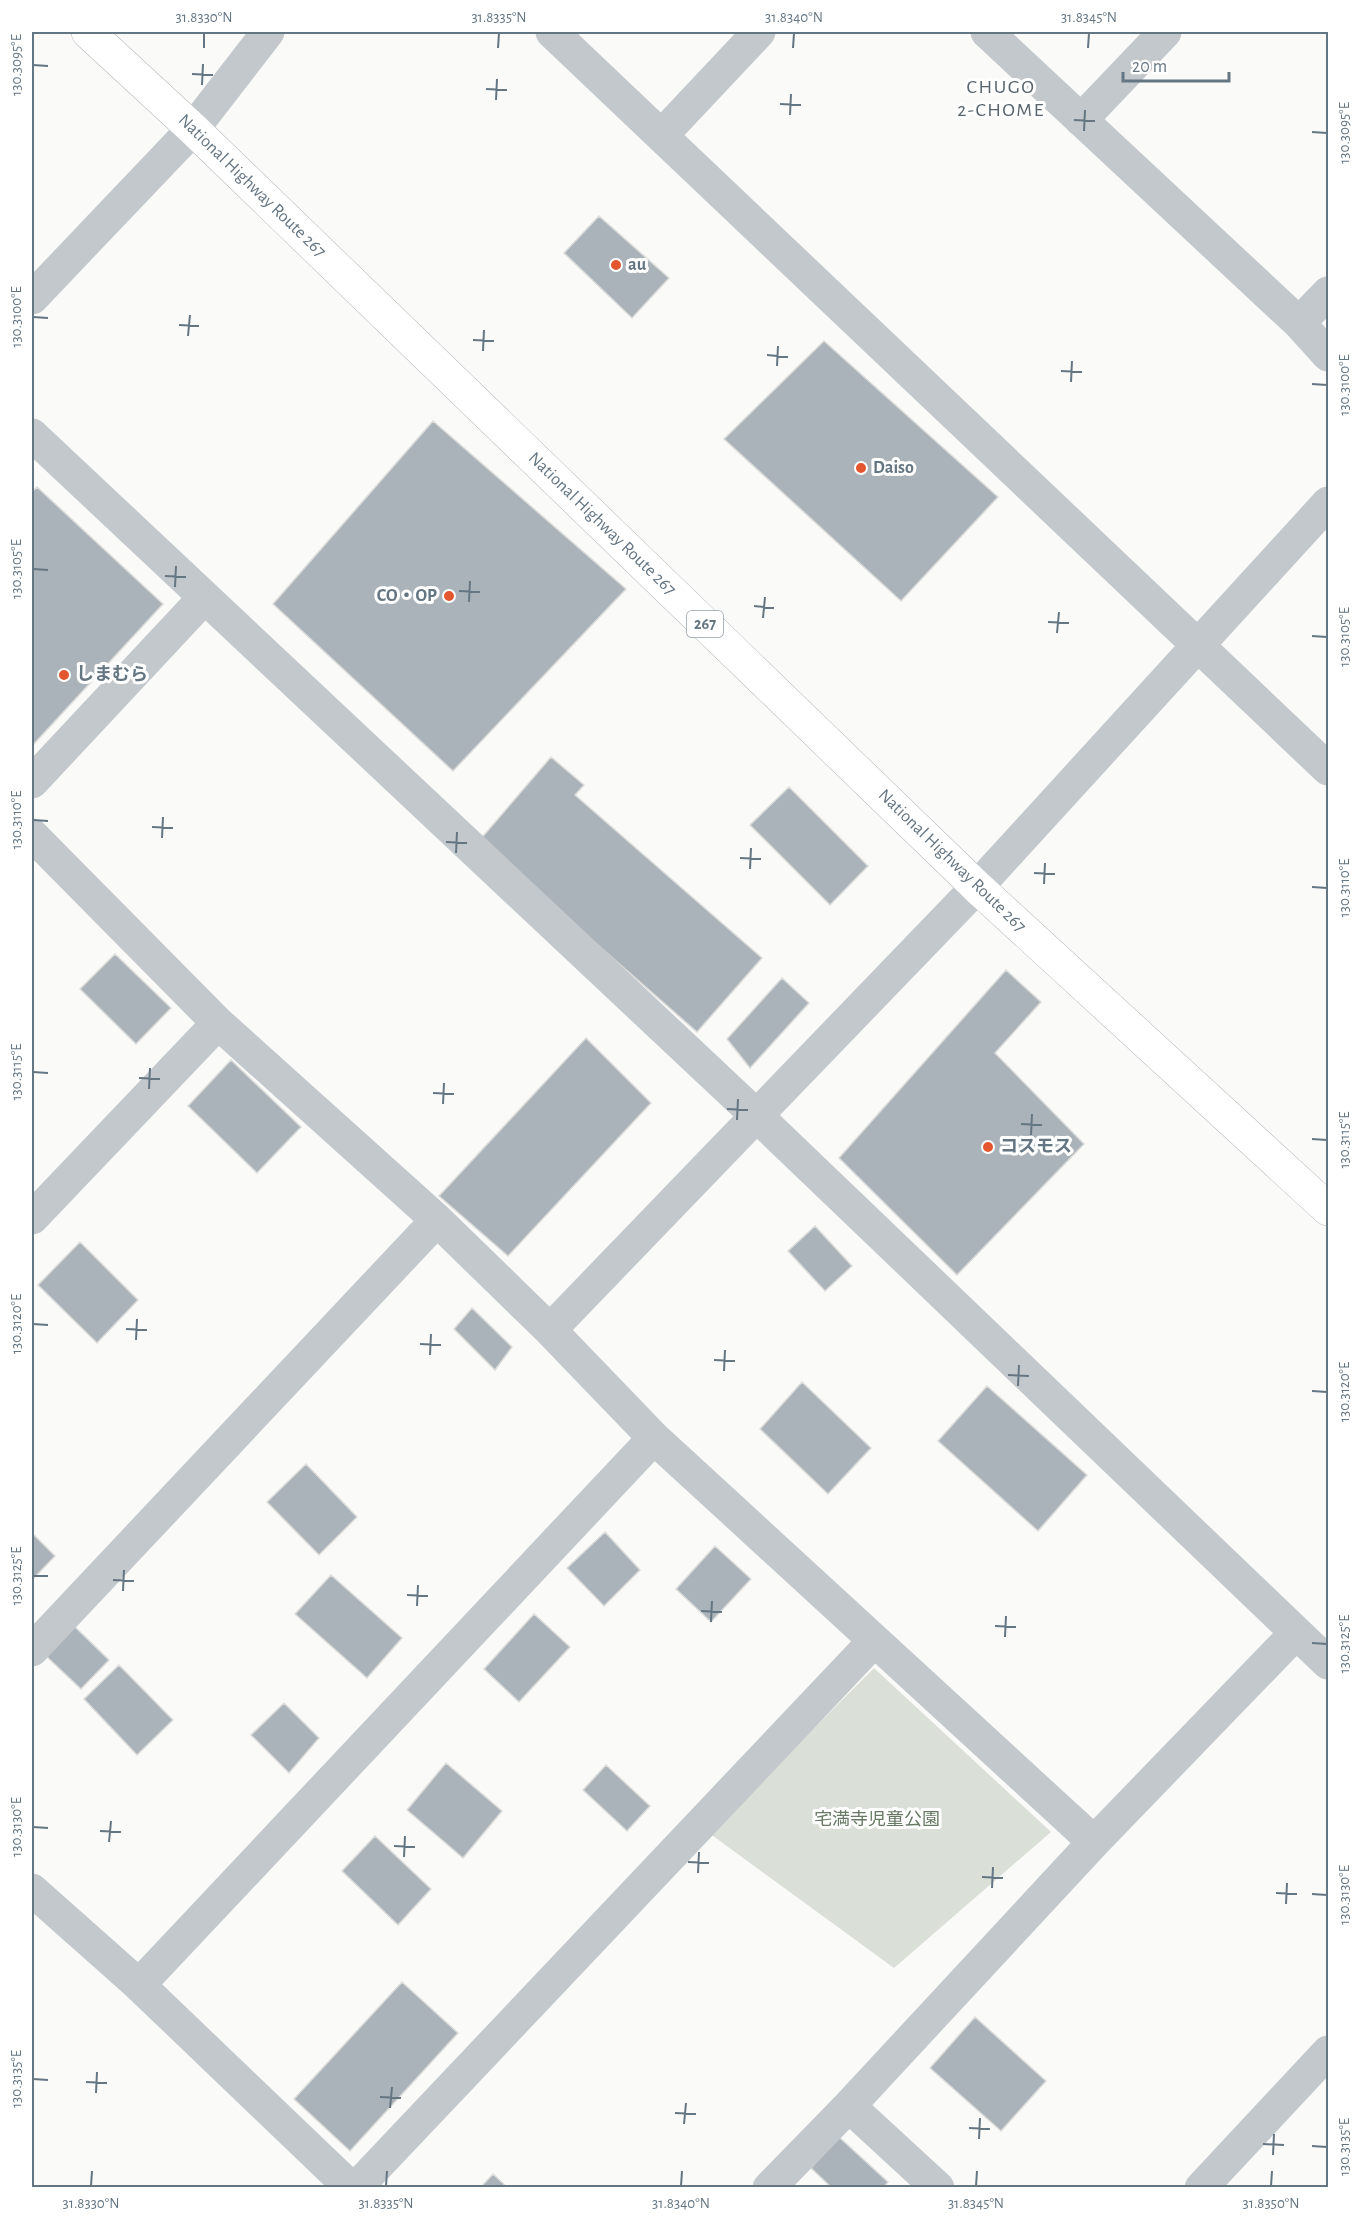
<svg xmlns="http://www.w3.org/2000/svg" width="1360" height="2219" viewBox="0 0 1360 2219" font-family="'Alegreya Sans','Noto Sans JP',sans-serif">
	<rect width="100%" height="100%" fill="#fafaf8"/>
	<path fill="#dadfd7" d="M874 1668 1051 1832 894 1968 709 1833Z"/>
	<path fill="#aab3b9" stroke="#dcdcda" stroke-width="1.5" d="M599 216 669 278 632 318 564 253Z
		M824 341 998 497 901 601 724 439Z
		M433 421 626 589 453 771 273 604Z
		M37 487 163 604 32 746V492Z
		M551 757 584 785 575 795 762 958 697 1032 479 841Z
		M789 787 868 866 830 905 750 825Z
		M115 954 171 1008 136 1044 80 989Z
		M1006 970 1041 1002 995 1053 1084 1144 957 1275 839 1158Z
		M782 978 809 1003 750 1068 727 1039Z
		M586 1038 651 1103 508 1256 439 1196Z
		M231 1060 301 1127 257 1173 188 1106Z
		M815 1226 852 1266 825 1291 788 1251Z
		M80 1242 138 1300 97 1343 38 1285Z
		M472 1308 512 1347 495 1370 454 1329Z
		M802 1382 871 1448 828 1494 760 1429Z
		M987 1386 1087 1475 1038 1531 938 1441Z
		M306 1464 357 1517 319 1555 267 1502Z
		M605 1532 640 1570 604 1606 567 1568Z
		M32 1533 55 1556 32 1580Z
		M715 1546 751 1579 711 1622 676 1589Z
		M331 1575 402 1638 367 1678 295 1614Z
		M534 1614 570 1647 519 1702 484 1669Z
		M74 1626 109 1660 81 1689 46 1656Z
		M119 1665 173 1720 137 1755 84 1699Z
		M284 1703 319 1738 289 1773 251 1735Z
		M446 1763 502 1811 463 1858 407 1810Z
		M606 1765 650 1806 627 1831 583 1790Z
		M375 1836 431 1889 398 1925 342 1871Z
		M402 1982 458 2033 350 2151 294 2099Z
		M975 2017 1046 2081 1001 2131 930 2068Z
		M839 2137 888 2182 883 2188H832L811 2168Z
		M493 2174 508 2188H480Z"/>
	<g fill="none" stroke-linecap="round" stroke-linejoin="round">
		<g stroke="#b4b9bd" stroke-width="34">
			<path id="trunk" d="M88 32 193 129 977 887 1328 1209"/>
		</g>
		<path stroke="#c3c8cc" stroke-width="33" d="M552 32 1328 769
			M987 32 1299 323 1328 355
			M1081 120 1165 32
			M663 134 759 32
			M1299 323 1328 293
			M32 435 757 1116 1328 1663
			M32 782 204 598
			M32 835 218 1023 437 1220 550 1330 654 1438 1094 1842
			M32 1218 218 1023
			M550 1330 977 887 1328 503
			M32 1650 437 1220
			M32 1890 139 1985 351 2188
			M139 1985 654 1438
			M849 2106 938 2188
			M356 2188 874 1641
			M769 2188 849 2106 1094 1842 1296 1633"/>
		<path stroke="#c3c8cc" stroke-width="33" d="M32 298 193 129 268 32
			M1201 2188 1328 2052"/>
		<use href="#trunk" stroke="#fff" stroke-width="33"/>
	</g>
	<path fill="none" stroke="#657683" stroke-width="2" d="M204 48V33M498 48 499 33M793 48 794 33M1088 48 1089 33M33 65 48 66M192 74 213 75M202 85 203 64M486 89 507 90M496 100 497 79M780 104 801 105M790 115 791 94M1074 120 1095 121M1084 131 1085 110M1312 132 1327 133M33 317 48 318M179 325 199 326M188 336 190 315M473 340 494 341M483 351 484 330M767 355 788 357M777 366 778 346M1061 371 1082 372M1071 382 1072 361M1312 384 1327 385M33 569 48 570M165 576 186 577M175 587 176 566M459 591 480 592M469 602 470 581M754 606 774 608M763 618 765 597M1048 622 1069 623M1057 633 1059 612M1312 636 1327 637M33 820 48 821M152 827 173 828M162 838 163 817M446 842 467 843M456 853 457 832M740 858 761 859M750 869 751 848M1034 873 1055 874M1044 884 1045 863M1312 887 1327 888M33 1072 48 1073M139 1078 160 1079M149 1089 150 1068M433 1093 454 1094M443 1104 444 1083M727 1109 748 1110M737 1120 738 1099M1021 1124 1042 1125M1031 1135 1032 1114M1312 1139 1327 1140M33 1324 48 1325M126 1329 147 1330M136 1340 137 1319M420 1344 441 1345M430 1355 431 1334M714 1360 735 1361M724 1371 725 1350M1008 1375 1029 1376M1018 1386 1019 1365M1312 1391 1327 1392M33 1576H48M113 1580 134 1581M123 1591 124 1570M407 1595 428 1596M417 1606 418 1585M701 1611 722 1612M711 1622 712 1601M995 1626 1016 1627M1005 1637 1006 1616M1312 1643 1327 1644M33 1827 48 1828M100 1831 121 1832M109 1842 111 1821M394 1846 415 1847M404 1857 405 1836M688 1862 709 1863M698 1873 699 1852M982 1877 1003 1878M992 1888 993 1867M1276 1893 1297 1894M1312 1894 1327 1895M1286 1904 1287 1883M33 2079 48 2080M86 2082 107 2083M96 2093 97 2072M380 2097 401 2098M390 2108 392 2087M675 2113 696 2114M684 2124 686 2103M969 2128 990 2129M979 2139 980 2118M1263 2144 1284 2145M1312 2146 1327 2147M1273 2155 1274 2134M91 2186 92 2171M386 2186 387 2171M681 2186 682 2171M976 2186 977 2171M1271 2186 1272 2171"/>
	<g fill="#e4572e" stroke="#fff" stroke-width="2">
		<circle cx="616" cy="265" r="6"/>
		<circle cx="861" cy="468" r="6"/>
		<circle cx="449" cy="596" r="6"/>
		<circle cx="64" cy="675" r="6"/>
		<circle cx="988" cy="1147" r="6"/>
	</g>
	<g text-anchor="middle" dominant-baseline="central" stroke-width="6" stroke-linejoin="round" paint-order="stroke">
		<rect fill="#fff" stroke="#939fa8" stroke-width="1.5" x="687" y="611" width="36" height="26" rx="4.5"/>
		<g font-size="16" font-weight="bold" fill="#657683">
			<text x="705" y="624">267</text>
		</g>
		<g font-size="18" fill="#657683" stroke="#fff">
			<text transform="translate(252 186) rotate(44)">National Highway Route 267</text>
			<text transform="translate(602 524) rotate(44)">National Highway Route 267</text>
			<text transform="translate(952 861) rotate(44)">National Highway Route 267</text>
		</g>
		<g font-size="18" font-weight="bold" fill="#657683" stroke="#fff" text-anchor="start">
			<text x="628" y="265">au</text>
			<text x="873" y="468">Daiso</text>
			<text x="437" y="596" text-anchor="end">CO・OP</text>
			<text x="76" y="675">しまむら</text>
			<text x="1000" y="1147">コスモス</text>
		</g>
		<g font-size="18" fill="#687a64" stroke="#fff">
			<text x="877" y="1820">宅満寺児童公園</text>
		</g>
		<g font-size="20" letter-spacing="1.5" fill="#57646e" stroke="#fff">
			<text x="1001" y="87">CHUGO<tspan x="1001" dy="23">2-CHOME</tspan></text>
		</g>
	</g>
	<rect width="1360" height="2219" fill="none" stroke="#ffffff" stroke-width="66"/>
	<path d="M1123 72v9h106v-9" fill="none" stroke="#657683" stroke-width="3"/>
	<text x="1132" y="72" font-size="18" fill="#657683" stroke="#ffffff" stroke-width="4.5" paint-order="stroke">20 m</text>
	<rect x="33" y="33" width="1294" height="2153" fill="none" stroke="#657683" stroke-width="2"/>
	<g font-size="15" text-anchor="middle" fill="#657683">
		<text x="204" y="22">31.8330°N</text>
		<text x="499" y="22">31.8335°N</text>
		<text x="794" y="22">31.8340°N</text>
		<text x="1089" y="22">31.8345°N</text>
		<text transform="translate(16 65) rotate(-90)" y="5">130.3095°E</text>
		<text transform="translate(1344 133) rotate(-90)" y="5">130.3095°E</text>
		<text transform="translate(16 317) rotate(-90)" y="5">130.3100°E</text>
		<text transform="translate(1344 385) rotate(-90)" y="5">130.3100°E</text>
		<text transform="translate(16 569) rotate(-90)" y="5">130.3105°E</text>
		<text transform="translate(1344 637) rotate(-90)" y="5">130.3105°E</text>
		<text transform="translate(16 820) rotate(-90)" y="5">130.3110°E</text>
		<text transform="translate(1344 888) rotate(-90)" y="5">130.3110°E</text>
		<text transform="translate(16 1072) rotate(-90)" y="5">130.3115°E</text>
		<text transform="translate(1344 1140) rotate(-90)" y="5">130.3115°E</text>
		<text transform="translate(16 1324) rotate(-90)" y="5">130.3120°E</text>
		<text transform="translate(1344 1392) rotate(-90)" y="5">130.3120°E</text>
		<text transform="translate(16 1576) rotate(-90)" y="5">130.3125°E</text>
		<text transform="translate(1344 1644) rotate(-90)" y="5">130.3125°E</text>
		<text transform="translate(16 1827) rotate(-90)" y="5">130.3130°E</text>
		<text transform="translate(1344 1895) rotate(-90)" y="5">130.3130°E</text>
		<text transform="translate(16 2079) rotate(-90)" y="5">130.3135°E</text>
		<text transform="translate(1344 2147) rotate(-90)" y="5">130.3135°E</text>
		<text x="91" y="2208">31.8330°N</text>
		<text x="386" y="2208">31.8335°N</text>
		<text x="681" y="2208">31.8340°N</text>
		<text x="976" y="2208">31.8345°N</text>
		<text x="1271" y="2208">31.8350°N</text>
	</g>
</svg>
